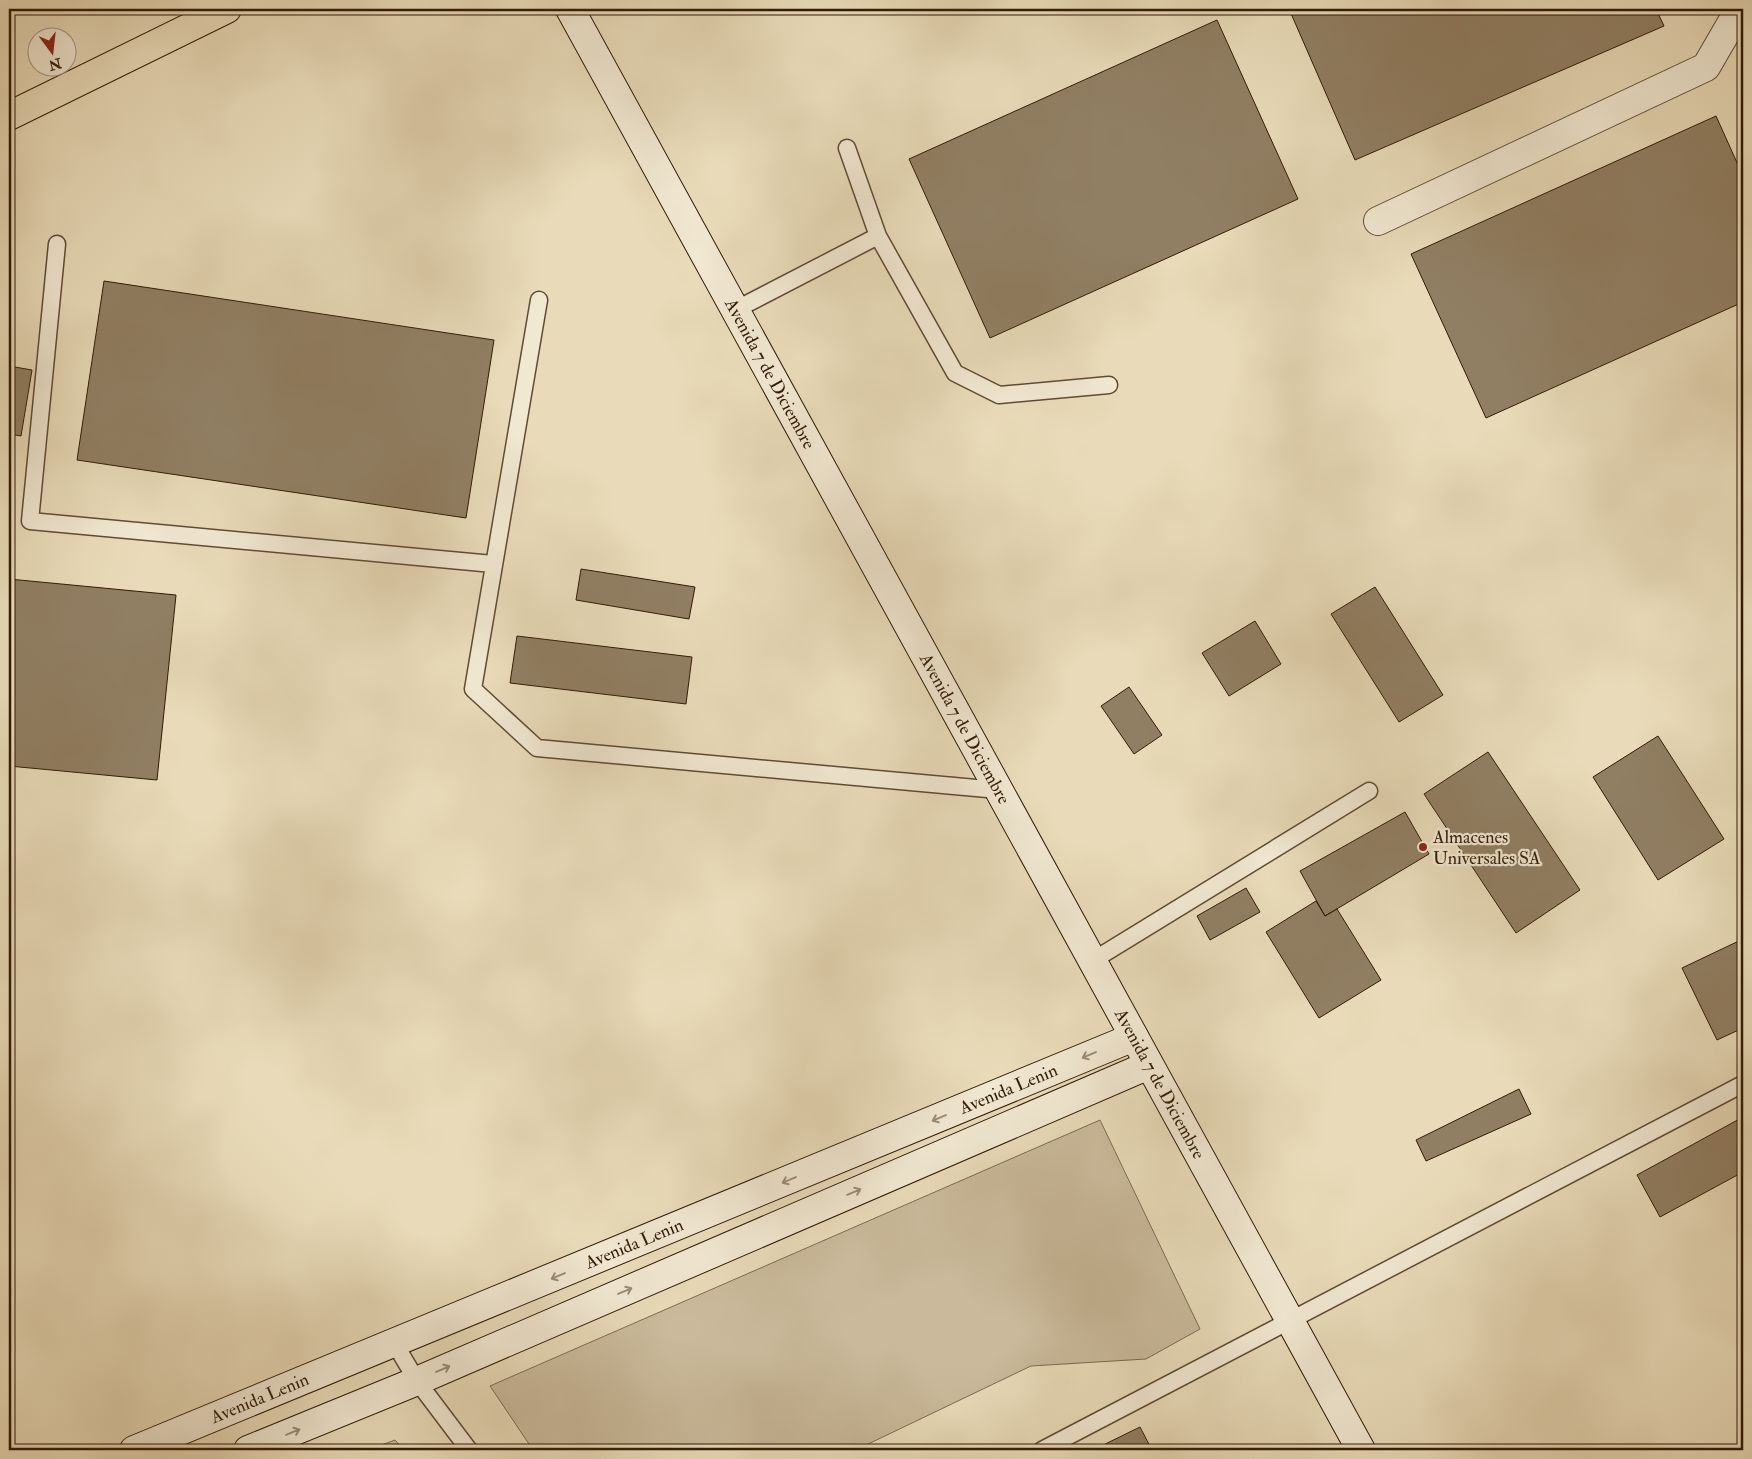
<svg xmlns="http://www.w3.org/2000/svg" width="1752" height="1459" viewBox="0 0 1752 1459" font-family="'IM FELL Double Pica',serif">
	<rect width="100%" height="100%" fill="#e9dbb9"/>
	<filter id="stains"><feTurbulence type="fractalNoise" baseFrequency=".004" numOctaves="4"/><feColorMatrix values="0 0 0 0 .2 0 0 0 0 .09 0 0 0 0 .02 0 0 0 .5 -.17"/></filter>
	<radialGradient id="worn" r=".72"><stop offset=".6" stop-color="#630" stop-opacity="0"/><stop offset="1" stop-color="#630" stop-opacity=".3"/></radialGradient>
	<path fill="#caba9b" stroke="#7e6a50" d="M1100 1120 1200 1329 1146 1359 1031 1366 864 1446 865 1450H533L490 1386Z
		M395 1440 404 1450H368Z"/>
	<path fill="#917f63" stroke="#311b06" d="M1289 9H1656L1664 26 1355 160Z
		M1217 20 1298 199 990 338 909 159Z
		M1716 116 1743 176V302L1486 418 1411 254Z
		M104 281 494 340 466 518 77 460Z
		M9 366 32 370 21 436 9 434Z
		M581 569 695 587 689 619 576 600Z
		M9 579 176 595 157 780 9 766Z
		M1375 587 1443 695 1399 722 1331 614Z
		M1255 621 1281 664 1229 696 1202 653Z
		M517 636 692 657 686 704 510 683Z
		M1129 687 1162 735 1134 754 1101 706Z
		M1658 736 1724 839 1658 880 1593 777Z
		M1488 752 1580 890 1516 933 1424 794Z
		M1405 812 1429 854 1325 916 1300 871Z
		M1246 888 1260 912 1210 940 1197 916Z
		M1316 901 1325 916 1337 909 1381 980 1319 1018 1266 932Z
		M1743 939V1028L1717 1040 1682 968Z
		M1519 1089 1531 1114 1426 1161 1416 1140Z
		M1743 1117V1172L1660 1217 1637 1175Z
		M1140 1427 1152 1450H1093Z"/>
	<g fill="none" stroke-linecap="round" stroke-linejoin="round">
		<g stroke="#5f4b33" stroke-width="19">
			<path id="lane" d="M847 148 878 236 955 373 999 395 1109 385
				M57 244 30 521 493 564
				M539 300 473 689 537 748 998 790
				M735 310 878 236
				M1092 961 1369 791
				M395 1344 417 1381 469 1450
				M1042 1450 1743 1084"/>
		</g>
		<g stroke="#5f4b33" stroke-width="30">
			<path id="street" d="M1378 221 1706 67 1735 17 1743 16"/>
		</g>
		<g stroke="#311b06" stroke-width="30">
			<g id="secondary">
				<path id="s1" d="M570 9 1361 1450"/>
				<path id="s2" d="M134 1450 1134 1037"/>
				<path d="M248 1450 417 1381 1149 1065"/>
			</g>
		</g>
		<g stroke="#311b06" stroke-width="30">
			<path id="primary" d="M9 116 227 9"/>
		</g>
		<use href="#lane" stroke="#f1e8d2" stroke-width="16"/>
		<use href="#street" stroke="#f1e8d2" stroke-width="28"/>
		<use href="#secondary" stroke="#f1e8d2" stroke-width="28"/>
		<use href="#primary" stroke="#e9dbb9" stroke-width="28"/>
	</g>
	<defs><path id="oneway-shaft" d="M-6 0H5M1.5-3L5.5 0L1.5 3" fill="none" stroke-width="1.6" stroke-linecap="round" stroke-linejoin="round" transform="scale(1.25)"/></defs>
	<g stroke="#9b8c76">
		<use href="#oneway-shaft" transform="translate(1089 1055) rotate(157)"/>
		<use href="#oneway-shaft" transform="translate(939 1118) rotate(157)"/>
		<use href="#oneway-shaft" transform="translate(789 1180) rotate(157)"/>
		<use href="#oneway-shaft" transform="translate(854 1192) rotate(-23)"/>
		<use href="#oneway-shaft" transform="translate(558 1276) rotate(157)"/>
		<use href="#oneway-shaft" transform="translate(625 1291) rotate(-23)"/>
		<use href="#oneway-shaft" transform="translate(443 1369) rotate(-23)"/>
		<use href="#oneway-shaft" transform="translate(293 1432) rotate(-22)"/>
	</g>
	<circle fill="#8f2418" stroke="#f1e8d2" stroke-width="2" cx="1423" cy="847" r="5"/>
	<g text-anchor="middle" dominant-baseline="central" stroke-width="4.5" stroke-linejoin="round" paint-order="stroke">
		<g font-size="18" fill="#311b06" stroke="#f1e8d2">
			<text stroke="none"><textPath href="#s1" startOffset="416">Avenida 7 de Diciembre</textPath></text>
			<text stroke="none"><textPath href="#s1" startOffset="821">Avenida 7 de Diciembre</textPath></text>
			<text stroke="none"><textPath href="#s1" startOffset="1226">Avenida 7 de Diciembre</textPath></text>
			<text stroke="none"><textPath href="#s2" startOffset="946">Avenida Lenin</textPath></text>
			<text stroke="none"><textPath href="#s2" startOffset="541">Avenida Lenin</textPath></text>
			<text stroke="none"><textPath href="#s2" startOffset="136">Avenida Lenin</textPath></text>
		</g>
		<g font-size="18" fill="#311b06" stroke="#f1e8d2" text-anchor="start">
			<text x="1433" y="837">Almacenes<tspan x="1433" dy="21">Universales SA</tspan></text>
		</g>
	</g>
	<rect width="1752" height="1459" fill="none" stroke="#e9dbb9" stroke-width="30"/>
	<rect x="10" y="10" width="1732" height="1439" fill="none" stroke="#311b06" stroke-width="2.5"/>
	<rect x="15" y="15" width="1722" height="1429" fill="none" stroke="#311b06"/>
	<g transform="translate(52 52) rotate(165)"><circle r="24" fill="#f1e8d2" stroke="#a49680"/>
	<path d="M0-4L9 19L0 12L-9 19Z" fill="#8f2418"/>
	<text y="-8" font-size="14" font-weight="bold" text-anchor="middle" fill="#311b06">N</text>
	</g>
	<rect width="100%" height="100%" filter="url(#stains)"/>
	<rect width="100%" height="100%" fill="url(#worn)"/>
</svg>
